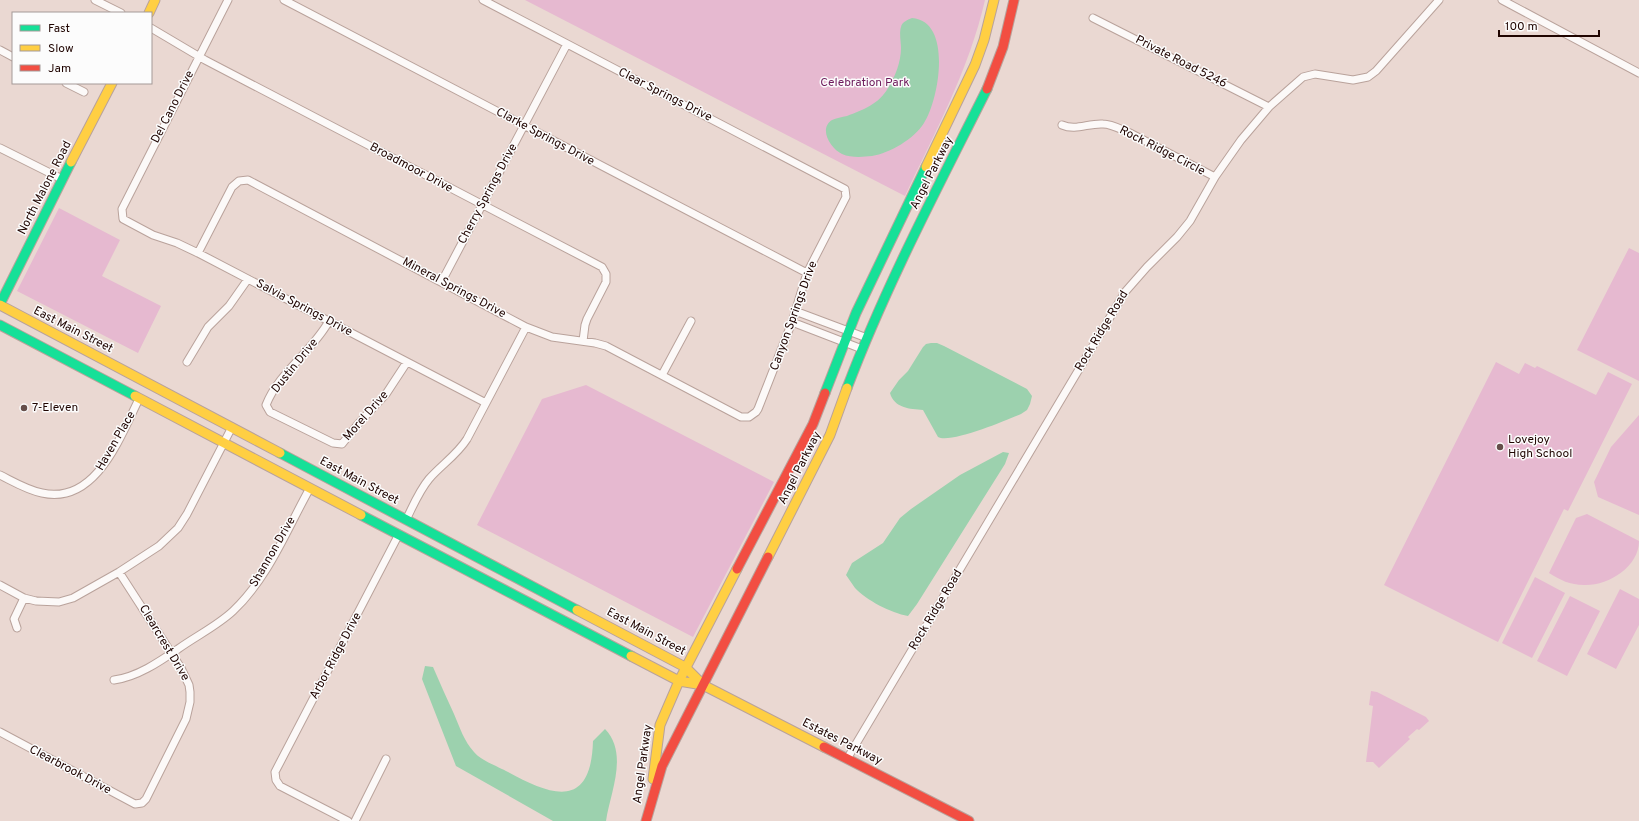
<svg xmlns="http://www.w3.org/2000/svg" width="1639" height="821" viewBox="0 0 1639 821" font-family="Overpass,sans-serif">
	<rect width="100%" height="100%" fill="#ead8d2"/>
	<path fill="#e6b9d0" d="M525 0H985C969 70 935 132 905 196Z
		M59 208 120 240 102 276 161 306 138 353 17 291Z
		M1629 248 1639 253V381L1577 350Z
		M1496 362 1519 374 1525 363 1535 368 1537 366 1596 395 1608 372 1632 384 1568 511 1564 509 1498 642 1384 585Z
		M586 385 774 482 693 637 477 525 542 399Z
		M1639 415V515L1598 497 1594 482 1611 447Z
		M1587 514 1639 541C1639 567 1608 586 1584 585 1570 585 1560 580 1549 573L1576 518Z
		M1535 577 1565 593 1532 658 1502 643Z
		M1620 589 1639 599V625L1616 669 1587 654Z
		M1570 596 1600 611 1567 676 1537 661Z
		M1371 691 1377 692 1426 717 1429 721 1419 730 1417 729 1408 737 1410 739 1379 768 1373 762H1366L1373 706 1369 705Z"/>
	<path fill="#9cd1ae" d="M912 18C953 21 939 100 924 123 914 139 890 153 872 156 863 157 851 158 842 154 831 149 818 129 832 120 836 118 842 117 847 116 863 110 879 104 888 88 895 77 901 62 901 48 901 42 899 33 901 27 902 22 907 20 912 18Z
		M931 343H937L944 346 1027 389 1032 396 1030 404 1027 410 1021 414C1007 420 950 444 938 437L923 410C910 409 894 408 890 393L899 380 908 371 923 347 926 344Z
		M1003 452 1009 453 1005 464 917 604 908 616C891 613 866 600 855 588 852 584 849 579 846 575L852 563 883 543 900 518 911 509 960 475Z
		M425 666 433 667C440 683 447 699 454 714 460 728 464 741 474 752 480 760 499 767 508 772 552 796 591 810 593 741L605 729C629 754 610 793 606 821H553L456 766 422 679Z"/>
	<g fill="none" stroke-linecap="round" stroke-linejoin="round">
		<g stroke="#b9a29b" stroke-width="9">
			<path id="street" d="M95 0 121 13
				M228 0 122 209 123 219 153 235 177 243 198 253 486 403
				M284 0 807 273
				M1502 0 1639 73
				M1093 18 1269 107
				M151 28 205 60 602 267 606 274V282L587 319 585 325 583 341
				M0 50 13 57
				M66 83 84 92
				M1062 125C1076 131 1088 123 1103 124 1112 124 1122 130 1130 133L1215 177
				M0 148 62 179
				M198 253 232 187 239 181 248 180 526 327 552 337 595 343 606 346 741 417H749L756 412 758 409 792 322 807 273 846 197 845 189 483 0
				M442 281 567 44
				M795 311 867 338
				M329 321C312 352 279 372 266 405L270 412 333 443 342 444 358 424 386 394 407 362
				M792 322 862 349
				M187 362 208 327 229 306 248 279
				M662 375 691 321
				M0 475C14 482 27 490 42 493 96 505 120 437 139 399
				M406 520C413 506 419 491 429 479 441 465 457 455 467 439L526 327
				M0 585 24 598 36 601 59 602 73 598 119 572 159 546 178 528 187 514 232 427
				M17 628 14 619 24 598
				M114 680C137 677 159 662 178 649 196 636 217 626 233 611 269 577 287 529 310 488
				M0 732 135 804 142 803 146 799 186 719 190 702V692L189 685 181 668 119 572
				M847 759 1125 292 1147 267 1177 237 1190 221 1215 177 1241 140 1269 107 1303 77 1315 74 1353 80 1368 77 1376 71 1439 0
				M348 821 280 786 276 780 275 772 399 534
				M355 821 386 759"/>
		</g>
		<g stroke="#b9a29b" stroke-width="11">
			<path id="fast" d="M0 304 71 162
				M0 325 135 396
				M847 388C886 285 938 187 987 89
				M825 393 856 313 926 167
				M280 453 577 610
				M361 515 631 656"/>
		</g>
		<g stroke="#b9a29b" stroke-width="11">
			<path id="slow" d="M149 13 155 0
				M71 162 112 83
				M926 167 975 65 984 40 994 0
				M0 305 280 453
				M135 396 361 515
				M768 557 830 435 847 388
				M577 610 685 667 703 685
				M631 656 679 681 703 685 824 747
				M653 779 660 725 679 681 737 569"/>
		</g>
		<g stroke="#b9a29b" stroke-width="11">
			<path id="jam" d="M987 89 1003 47 1014 0
				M737 569 813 424 825 393
				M824 747 969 821
				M646 821 662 766 768 557"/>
		</g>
		<use href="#street" stroke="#fcf9f8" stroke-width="7"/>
		<use href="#fast" stroke="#16e098" stroke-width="9"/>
		<use href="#slow" stroke="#ffcf43" stroke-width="9"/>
		<use href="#jam" stroke="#f24e42" stroke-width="9"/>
	</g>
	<g fill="#664e4a" stroke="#fcfcfc" stroke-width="1.5">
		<circle cx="24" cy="408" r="4"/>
		<circle cx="1500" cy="447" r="4"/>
	</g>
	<g text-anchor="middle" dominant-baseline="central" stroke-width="3" stroke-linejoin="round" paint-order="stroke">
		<g font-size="12" fill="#1f0400" stroke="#fcfcfc">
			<text transform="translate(1181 62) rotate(27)">Private Road 5246</text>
			<text transform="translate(665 95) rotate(27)">Clear Springs Drive</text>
			<text transform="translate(173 107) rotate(-63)">Del Cano Drive</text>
			<text transform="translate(545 137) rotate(28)">Clarke Springs Drive</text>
			<text transform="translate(1162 151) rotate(27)">Rock Ridge Circle</text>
			<text transform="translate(411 168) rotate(28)">Broadmoor Drive</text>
			<text transform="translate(932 173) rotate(-63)">Angel Parkway</text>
			<text transform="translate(45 188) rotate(-63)">North Malone Road</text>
			<text transform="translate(488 194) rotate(-62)">Cherry Springs Drive</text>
			<text transform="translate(454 288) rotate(28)">Mineral Springs Drive</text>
			<text transform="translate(304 308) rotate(28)">Salvia Springs Drive</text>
			<text transform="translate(794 316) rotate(-70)">Canyon Springs Drive</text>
			<text transform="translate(73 330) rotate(27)">East Main Street</text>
			<text transform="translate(1102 331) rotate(-59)">Rock Ridge Road</text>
			<text transform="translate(295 366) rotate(-51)">Dustin Drive</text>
			<text transform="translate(366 416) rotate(-49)">Morel Drive</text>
			<text transform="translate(116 441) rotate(-60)">Haven Place</text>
			<text transform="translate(800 468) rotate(-63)">Angel Parkway</text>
			<text transform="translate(359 481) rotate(28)">East Main Street</text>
			<text transform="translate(273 552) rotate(-60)">Shannon Drive</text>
			<text transform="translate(936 610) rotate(-59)">Rock Ridge Road</text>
			<text transform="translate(646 632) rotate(28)">East Main Street</text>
			<text transform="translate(164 643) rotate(59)">Clearcrest Drive</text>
			<text transform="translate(336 656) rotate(-62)">Arbor Ridge Drive</text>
			<text transform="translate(842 742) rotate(27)">Estates Parkway</text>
			<text transform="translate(643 764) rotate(-82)">Angel Parkway</text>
			<text transform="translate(70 770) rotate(28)">Clearbrook Drive</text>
		</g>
		<g font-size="12" fill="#6d1b5c" stroke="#fcfcfc">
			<text x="865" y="83">Celebration Park</text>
		</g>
		<g font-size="12" fill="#1f0400" stroke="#fcfcfc" text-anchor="start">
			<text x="32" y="408">7-Eleven</text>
			<text x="1508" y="440">Lovejoy<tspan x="1508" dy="14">High School</tspan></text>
		</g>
	</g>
	<rect x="12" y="12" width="140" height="72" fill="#fcfcfc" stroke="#a49997"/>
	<rect x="20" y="25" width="20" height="6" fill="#16e098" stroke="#a49997"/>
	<text x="48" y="32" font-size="12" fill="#1f0400">Fast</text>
	<rect x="20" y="45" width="20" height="6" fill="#ffcf43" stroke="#a49997"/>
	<text x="48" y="52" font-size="12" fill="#1f0400">Slow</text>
	<rect x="20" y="65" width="20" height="6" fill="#f24e42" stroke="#a49997"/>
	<text x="48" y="72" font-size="12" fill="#1f0400">Jam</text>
	<path d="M1499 30v6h100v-6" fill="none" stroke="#1f0400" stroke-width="2"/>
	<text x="1505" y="30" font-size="12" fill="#1f0400" stroke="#fcfcfc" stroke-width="3" paint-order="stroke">100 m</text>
</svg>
